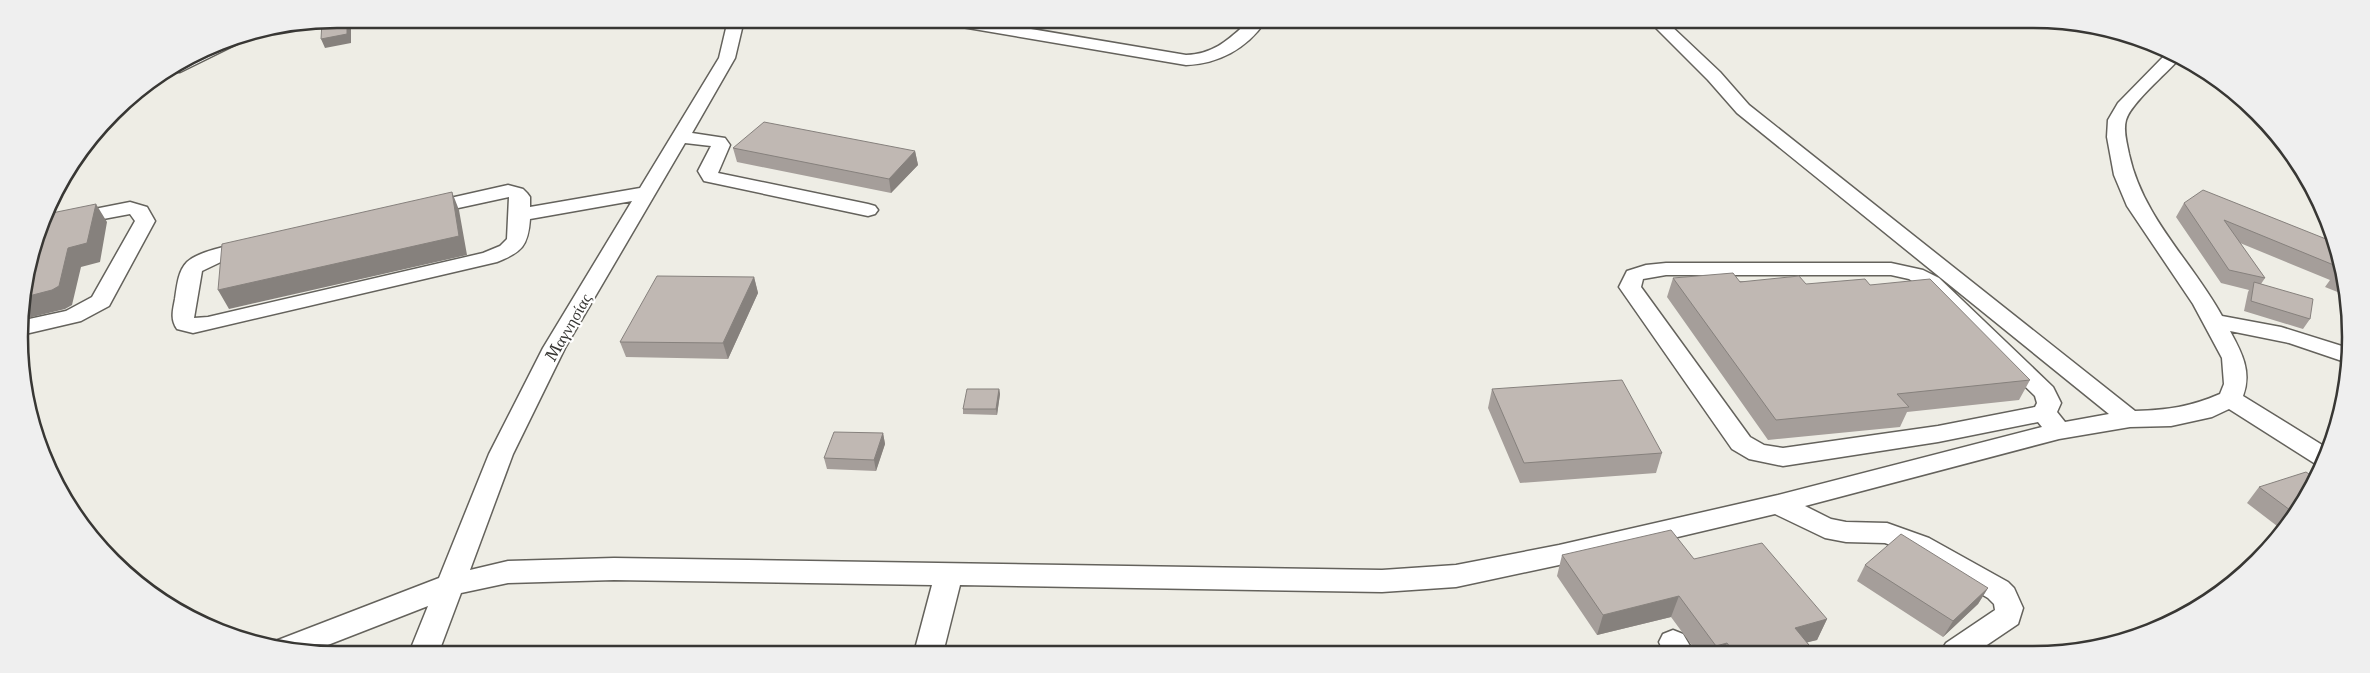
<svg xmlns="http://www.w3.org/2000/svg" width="2370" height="673" viewBox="0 0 2370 673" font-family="Merriweather,serif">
	<rect width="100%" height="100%" fill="#eeede5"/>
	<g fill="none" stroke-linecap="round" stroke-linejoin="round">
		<g stroke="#64625c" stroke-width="3">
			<path id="minor" d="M728 20H744L735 58 692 133 725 138 730 145 718 173 868 204 875 206 878 210 875 214 868 216 704 181 698 171 711 146 685 143 565 348 513 454 470 570 508 561 614 558 1382 570 1456 565 1559 545 1778 495 2042 427 2038 422 1938 442 1783 466 1749 459 1732 449 1619 287 1627 271 1646 265 1666 263H1891L1923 270 1939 278 2053 387 2061 403 2057 412 2065 422 2109 414 1737 113 1708 80 1651 23H1668L1720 72 1749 105 2135 411C2168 410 2190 407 2220 394L2224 384 2222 358 2193 304 2127 206 2114 175 2107 137 2108 120 2118 103 2166 54 2179 59C2166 74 2131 103 2126 120 2123 131 2127 143 2129 154 2143 218 2191 260 2222 316L2281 327 2345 347V362L2289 343 2230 331C2242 353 2252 372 2243 396L2327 448 2320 465 2314 463 2229 409 2212 417 2171 426 2130 427 2059 439 1805 506 1831 519 1846 522 1887 523 1929 538 2008 582 2014 588 2023 608 2018 624 1978 651H1941L1946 643 1995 610 1994 604 1988 598 1909 552 1885 543 1846 542 1825 538 1775 514 1559 565 1456 587 1382 592 960 585 944 649H915L932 585 614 580 508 583 461 593 440 649 411 648 428 606 320 648H274L278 640 439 578 489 454 543 348 632 201 530 219C528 246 522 252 497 262L193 333 177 329C170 319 173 310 175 299 177 286 178 271 187 262 198 251 244 240 258 244L261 248 258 252 225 260 202 271 194 318 208 317 483 253 500 246 507 239 509 197 426 215 419 213 416 209 419 205 508 185 523 189 527 193 530 197V207L640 188 719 58ZM1666 275H1891L1909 279 1923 288 2035 396 2037 403 2035 407 1938 426 1783 448 1764 445 1750 437 1641 287 1643 279Z
				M948 21H984L1186 55C1214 54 1228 40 1248 22H1265C1246 49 1218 64 1186 65L956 26Z
				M244 37 243 41 180 72H169L215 43Z
				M130 202 147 207 155 221 109 306 81 321 21 335 20 321 66 311 92 297 135 221 130 214 71 225 64 223 61 219 64 215Z
				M1673 630 1683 634 1693 651H1663L1659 642 1663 634Z"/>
		</g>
		<use href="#minor" fill="#fff" fill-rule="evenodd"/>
	</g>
	<path fill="#a59e9a" d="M733 148 915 151 918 165 891 193 737 162Z
		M2184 203 2331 241 2345 274V295L2325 287 2330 280 2240 243 2265 278 2261 284 2310 319 2303 329 2244 311 2248 292 2249 290 2221 283 2176 217Z
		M754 277 758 293 728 359 626 357 620 342Z
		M1673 278 1806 284 1870 285 2030 380 2019 400 1907 412 1900 427 1768 440 1667 297Z
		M999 389 1000 394 997 415 963 414V409Z
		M1492 389 1662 453 1656 473 1520 483 1488 408Z
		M883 433 885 444 876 471 827 469 824 458Z
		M2259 487 2309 495 2281 529 2247 503Z
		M1562 555 1694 559 1827 619 1817 640 1807 642 1813 650V651H1696L1671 617 1597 635 1557 576Z
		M1865 565 1988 588 1978 604 1943 637 1857 581Z"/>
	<path fill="#86817d" d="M347 19H351V43L325 48 321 39Z
		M915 151 918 165 891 193 889 179Z
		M452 192 459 210 467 255 229 309 218 290Z
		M96 204 107 222 100 262 81 267 72 305 65 309 20 320 19 315 25 297 68 248Z
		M754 277 758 293 728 359 723 343Z
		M999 389 1000 394 997 415 996 409Z
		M883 433 885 444 876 471 874 460Z
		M1988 588 1978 604 1943 637 1953 621Z
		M1679 596 1671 617 1597 635 1603 615Z
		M1827 619 1817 640 1785 648 1795 628Z
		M1727 643 1723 651H1714L1716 646Z"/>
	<path fill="#c0b8b3" stroke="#86817d" d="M336 19H347V34L321 39 322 22Z
		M764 122 915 151 889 179 733 148Z
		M2203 190 2331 241 2345 274V278L2335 273 2341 268 2224 220 2265 278 2229 270 2184 203Z
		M452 192 459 236 218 290 222 244Z
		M96 204 87 243 68 248 59 286 52 290 25 297 47 214Z
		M1733 273 1740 282 1799 276 1806 284 1865 279 1870 285 1930 279 2030 380 1897 394 1909 407 1776 420 1673 278Z
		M657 276 754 277 723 343 620 342Z
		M2254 282 2313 299 2310 319 2251 301Z
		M1622 380 1662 453 1524 463 1492 389Z
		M967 389H999L996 409H963Z
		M834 432 883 433 874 460 824 458Z
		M2306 472 2315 478 2309 495 2294 513 2259 487Z
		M1671 530 1694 559 1762 543 1827 619 1795 628 1813 650 1809 651H1733L1727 643 1716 646 1679 596 1603 615 1562 555Z
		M1901 534 1988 588 1953 621 1865 565Z"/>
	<g text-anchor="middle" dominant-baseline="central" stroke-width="4.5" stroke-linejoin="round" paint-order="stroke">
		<g font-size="16" fill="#383734" stroke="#fff">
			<text transform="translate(568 327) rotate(-60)">Μαγνησίας</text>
		</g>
	</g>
	<path d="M0 0H2370V673H0ZM337 28H2033A309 309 0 0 1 2342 337V337A309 309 0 0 1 2033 646H337A309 309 0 0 1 28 337V337A309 309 0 0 1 337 28Z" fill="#efefef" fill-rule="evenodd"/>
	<path fill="none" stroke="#383734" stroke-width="2.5" d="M337 28H2033A309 309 0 0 1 2342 337V337A309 309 0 0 1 2033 646H337A309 309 0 0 1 28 337V337A309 309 0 0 1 337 28Z"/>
</svg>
